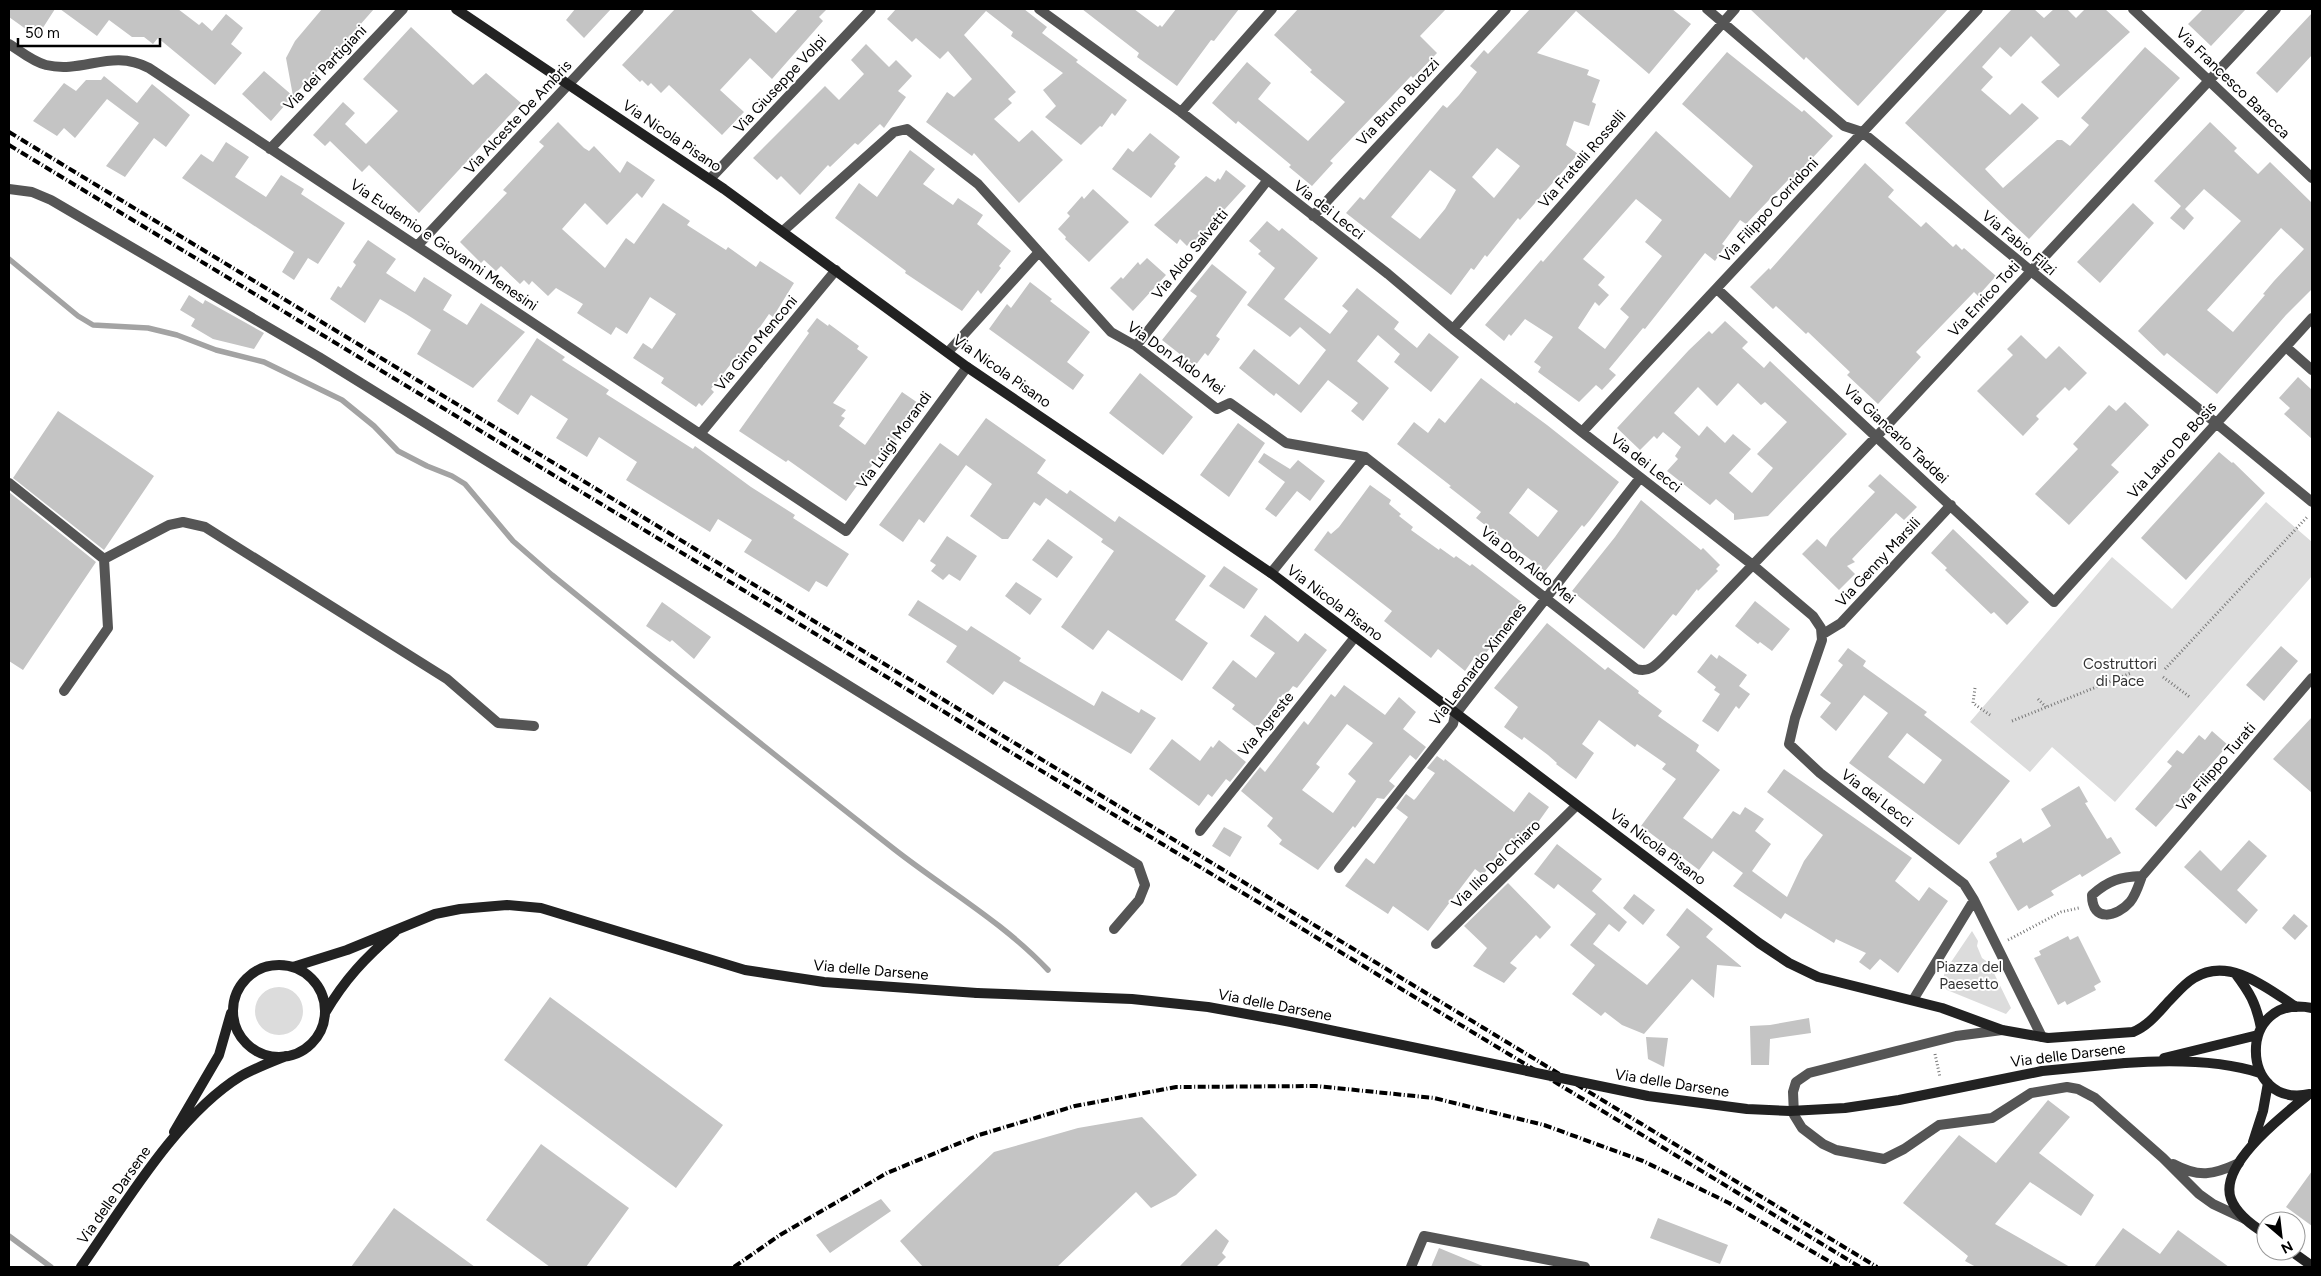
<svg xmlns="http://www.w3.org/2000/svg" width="2321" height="1276" viewBox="0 0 2321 1276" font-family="Figtree,sans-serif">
	<rect width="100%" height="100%" fill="#fff"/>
	<path fill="#dcdcdc" d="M2266 502 2312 542V576L2115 802 2052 747 2030 772 1970 722 2112 557 2172 609Z
		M1972 931 1978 941 1977 946 1982 958 1989 963 2011 1008 2006 1014 1947 990 1942 984 1945 971Z
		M255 1011a24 24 0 1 1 48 0a24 24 0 1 1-48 0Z"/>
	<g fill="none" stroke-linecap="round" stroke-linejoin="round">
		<path stroke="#a3a3a3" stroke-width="5.5" d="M9 259 78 316 93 325 148 328 177 335 216 350 264 362 342 400 374 426 398 451 427 466 452 476 465 484 513 541 552 575C665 667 779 759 894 849 945 889 1003 922 1048 970
			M9 1236 51 1267"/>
	</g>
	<path fill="#c4c4c4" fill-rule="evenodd" d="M9 9H55L37 37 9 17Z
		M60 9H178L199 25 202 22 212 31 226 14 243 28 231 44 242 53 215 85 158 38 153 44 144 37H132L109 20 97 36Z
		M322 9H374L336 52 293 96 286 58 295 41Z
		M575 9H611L584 38 566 20Z
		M675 9H750L776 33 798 9H827L819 17 823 21 772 79 750 58 720 90 744 112 722 135 669 85 661 93 651 83 648 86 642 80 640 82 622 65Z
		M896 9H1024L1047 27 1042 33 1078 60 1076 62 1127 100 1115 116 1112 113 1102 127 1100 126 1081 145 1045 117 1056 106 1043 90 1063 73 1011 36 1013 32 986 11 964 35 1016 92 1008 99 1012 103 994 119 1019 142 1032 130 1063 160 1019 203 974 153 972 156 926 122 947 92 954 97 972 79 948 51 940 59 916 38 912 42 887 19Z
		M1082 9H1134L1158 27 1160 25 1162 27 1176 9H1239L1214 41 1211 40 1177 86 1137 57 1139 53Z
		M1298 9H1446L1420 36 1437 53 1413 78 1411 76 1394 94 1330 161 1333 163 1312 186 1289 167 1291 165 1238 121 1236 124 1212 103 1247 62 1271 83 1258 99 1308 141 1345 102 1310 72 1312 70 1274 35Z
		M1530 9H1672L1691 24 1649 74 1576 11 1537 53 1589 70 1587 75 1600 80 1592 102 1596 104 1589 126 1574 121 1566 145 1578 154 1520 220 1518 218 1487 257 1485 255 1474 270 1471 268 1451 295 1346 213 1360 197 1364 200 1443 105 1447 108 1459 95 1477 72 1470 66 1484 50 1488 54ZM1497 148 1520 166 1494 198 1472 177ZM1430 170 1456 190 1445 209 1420 239 1391 217Z
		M1750 9H1948L1858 106 1806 57 1804 60Z
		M2012 9H2034L2044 18 2054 9H2067L2076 18 2085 9H2105L2130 32 2058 98 2041 82 2060 65 2031 36 2011 57 2000 47 1982 67 1993 77 1981 90 2010 115 2022 103 2039 118 1985 169 2003 188 2057 140H2062L2070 146 2089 125 2081 118 2145 47 2180 78 2029 239 1905 123Z
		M2203 9H2246L2211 46 2188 24Z
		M2312 13V55L2277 93 2256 73Z
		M411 27 473 85 486 73 521 103 419 213 369 165 362 172 330 141 325 146 313 135 343 102 355 113 345 124 366 144 398 111 363 79Z
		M866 44 889 67 896 60 912 76 898 91 906 97 884 128 880 124 858 145 855 143 830 167 828 165 800 195 781 176 777 180 753 158 825 86 839 100 864 74 851 60Z
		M1727 52 1802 112 1804 110 1833 136 1790 182 1788 180 1746 224 1740 220 1722 244 1725 246 1715 261 1705 253 1645 329 1643 328 1609 369 1616 375 1602 390 1596 385 1579 402 1538 372 1541 367 1534 362 1553 337 1525 319 1511 336 1509 334 1504 341 1485 325 1541 260 1543 262 1656 131 1730 198 1753 166 1682 104ZM1636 199 1662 220 1645 242 1662 256 1620 309 1629 317 1605 349 1578 328 1595 302 1599 306 1609 295 1598 285 1605 277 1583 259Z
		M264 71 293 96 271 121 242 94Z
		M104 76 137 103 152 84 190 115 166 147 154 138 125 177 106 166 139 123 107 99 75 138 64 128 57 136 33 121 64 83 76 91 86 80H101Z
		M558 122 584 148 589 151 594 146 620 173 627 161 655 180 642 198 637 193 607 225 585 203 562 229 605 268 626 238 634 244 663 203 690 221 687 225 726 250 728 247 756 267 760 261 794 283 773 317 769 314 740 356 738 355 711 389 714 392 702 406 699 403 696 407 661 383 664 378 633 358 643 343 652 349 676 314 650 297 627 334 616 327 611 335 577 313 583 304 556 288 548 296 532 281 529 285 524 280 520 284 501 266 496 271 484 260 481 263 460 242 507 193 503 190 544 146 539 142Z
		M2210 122 2237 148 2234 151 2258 174 2270 162 2312 203V289L2286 315 2217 394 2167 353 2164 356 2138 331 2241 221 2204 189 2185 209 2194 218 2184 230 2170 218 2181 206 2154 181ZM2281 228 2304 249 2274 281 2263 294 2265 295 2233 332 2207 310Z
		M1150 133 1180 157 1174 164 1176 166 1151 198 1112 169 1128 148 1133 152Z
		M226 142 249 157 235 177 266 197 281 175 304 189 301 194 345 223 318 264 308 258 294 280 282 272 294 252 182 178 201 154 213 162Z
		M910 150 935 169 923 184 953 205 958 198 983 215 977 224 1011 251 999 266 1001 268 981 294 978 290 962 311 905 273 906 271 835 218 859 183 877 197Z
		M1865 163 1894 190 1888 197 1921 227 1926 222 1953 247 1956 244 1962 250 1964 248 1996 276 1978 296 1974 292 1916 352 1921 357 1878 404 1847 375 1850 372 1808 332 1806 334 1776 306 1773 309 1750 287 1769 268 1770 270Z
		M1226 170 1246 186 1193 244 1190 242 1187 246 1180 239 1177 244 1154 225 1206 176 1215 182 1218 178 1220 180Z
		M1093 189 1129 222 1089 262 1065 239 1066 237 1058 229 1070 216 1067 213 1082 196 1084 199Z
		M2133 203 2154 223 2100 283 2077 262Z
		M1267 221 1279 231 1282 228 1318 258 1284 299 1330 334 1348 311 1342 306 1357 288 1399 322 1394 329 1417 348 1429 333 1459 357 1431 392 1394 362 1400 354 1378 335 1357 361 1389 388 1363 421 1351 411 1358 403 1328 380 1301 413 1276 393 1274 396 1239 368 1254 349 1299 385 1326 350 1300 327 1290 337 1247 305 1275 268 1258 254 1261 251 1249 241Z
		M368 240 396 259 386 273 415 292 424 277 452 295 443 310 467 325 481 303 525 332 473 388 417 354 431 330 406 314 380 299 365 323 330 299 338 286 341 288 356 265 353 262Z
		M1147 258 1166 275 1133 311 1110 288 1121 277 1123 279 1138 262 1140 265Z
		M1212 264 1247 292 1216 336 1220 339 1208 356 1205 353 1195 366 1162 340 1197 296 1190 291Z
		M1030 282 1052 299 1050 301 1090 332 1067 362 1084 375 1073 390 989 329 1007 304 1011 308Z
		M189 295 203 304 205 300 264 333 254 349 213 339 191 326 195 319 180 310Z
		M817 318 828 326 829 324 859 346 857 349 868 357 833 403 846 410 841 416 845 418 839 426 865 445 902 392 921 405 895 441 892 438 846 501 788 460 786 462 739 431 809 333 807 331Z
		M1725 321 1748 342 1742 348 1764 368 1770 361 1847 434 1768 516 1734 520V514L1716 499 1710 505 1667 471 1678 459 1675 456 1681 447 1663 432 1657 439 1654 436 1640 450 1617 428 1689 350 1709 331 1712 334ZM1738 383 1761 405 1765 402 1787 422 1757 454 1773 468 1752 493 1729 473 1751 449 1733 434 1725 443 1707 426 1699 436 1674 413 1698 387 1717 406Z
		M2021 335 2046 359 2059 346 2087 373 2069 391 2065 387 2036 416 2039 419 2023 436 1977 391 2013 355 2007 349Z
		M537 338 565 357 562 360 609 390 606 394 693 449 695 446 751 487 795 515 793 518 849 554 827 587 816 581 809 592 744 552 752 540 718 519 710 532 626 480 637 462 599 437 587 457 556 438 568 419 531 395 518 415 497 401Z
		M1140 373 1193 417 1163 455 1109 413Z
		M2298 377 2312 390V439L2284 414 2290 408 2279 398Z
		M1481 378 1515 404 1516 402 1547 425 1619 482 1590 520 1584 527 1582 525 1545 571 1476 518 1481 512 1449 487 1451 486 1397 444 1414 422 1428 433 1439 418 1445 423ZM1528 488 1558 511 1538 537 1509 513Z
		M2125 402 2149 425 2111 465 2119 472 2069 525 2035 494 2078 449 2073 444 2109 405 2116 411Z
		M58 411 154 476 104 550 13 478Z
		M986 418 1046 460 1037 473 1067 494 1070 490 1115 522 1119 516 1206 576 1175 620 1208 643 1182 681 1108 630 1093 650 1061 627 1114 551 1101 542 1103 539 1046 498 1040 506 1034 502 1008 539H1002L970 516 992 484 966 465 924 523 919 519 903 542 879 525 940 443 958 456Z
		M1238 423 1265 443 1229 497 1200 475Z
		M2219 452 2232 463 2233 462 2265 493 2186 580 2141 538Z
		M1264 453 1290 469 1298 460 1325 481 1310 501 1297 491 1276 517 1265 509 1285 482 1258 462Z
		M1880 474 1917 507 1904 520 1896 513 1852 559 1855 562 1847 566 1855 574 1839 590 1802 554 1817 539 1826 547 1830 539 1875 492 1868 486Z
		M1370 485 1391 500 1389 504 1401 514 1399 516 1413 527 1411 530 1439 550 1440 548 1454 558 1456 556 1470 566 1472 564 1524 604 1479 662 1474 658 1465 671 1438 649 1431 658 1384 621 1392 611 1314 550 1328 531 1331 534 1339 527Z
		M9 492 96 562 23 670 9 661Z
		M1641 500 1701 550 1703 548 1720 565 1716 569 1718 571 1698 591 1697 589 1676 616 1673 614 1644 649 1572 591 1615 537Z
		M1953 529 2029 602 2007 625 1994 612 1991 614 1945 570 1947 568 1931 553Z
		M947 536 977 556 960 581 949 574 943 580 931 571 936 565 930 561Z
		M1048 539 1073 557 1057 578 1032 560Z
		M1224 566 1258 589 1244 609 1209 586Z
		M1016 582 1042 599 1030 615 1005 596Z
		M918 600 967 631 971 626 1021 658 1019 661 1094 706 1102 691 1139 713 1141 709 1156 718 1131 754 1004 681 993 695 946 662 957 646 908 615Z
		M1755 601 1790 629 1772 651 1760 642 1758 644 1735 626Z
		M662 602 711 637 694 659 672 640 670 642 646 626Z
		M1265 615 1298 642 1305 633 1327 650 1297 688 1293 686 1285 696 1283 694 1257 728 1232 709 1235 705 1212 688 1233 660 1256 678 1275 653 1250 636Z
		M1547 623 1605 670 1608 667 1639 691 1638 693 1662 711 1658 716 1699 745 1696 751 1720 770 1683 818 1712 839 1733 811 1740 815 1745 807 1764 819 1755 831 1771 844 1752 871 1787 897 1804 861 1823 835 1767 792 1784 769 1912 858 1895 881 1919 901 1929 887 1948 901 1898 973 1880 959 1870 970 1859 962 1866 953 1836 939 1834 943 1785 913 1781 919 1733 886 1743 873 1713 851 1699 870 1641 826 1676 779 1662 769 1666 764 1637 744 1635 747 1599 720 1582 744 1594 753 1576 779 1556 764 1557 763 1548 755 1524 737 1522 740 1504 727 1518 707 1494 688Z
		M2281 646 2298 661 2264 701 2246 685Z
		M1848 648 1866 661 1863 666 1927 712 1924 715 2010 781 1959 845 1849 763 1888 713 1864 695 1836 731 1820 717 1831 703 1820 695 1843 665 1838 661ZM1907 733 1942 760 1924 784 1888 757Z
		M1711 654 1717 659 1719 655 1747 675 1739 686 1750 694 1739 709 1736 706 1718 732 1702 721 1720 694 1714 690 1716 687 1697 672Z
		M1344 685 1385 715 1399 697 1416 712 1403 729 1426 747 1416 760 1410 755 1389 781 1395 786 1384 799 1377 798 1355 828 1353 826 1318 870 1279 844 1282 840 1267 826 1273 818 1241 791 1260 767 1265 772 1304 721 1308 725 1331 694 1335 697ZM1347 724 1373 743 1348 774 1356 781 1333 813 1302 790 1320 767 1316 764Z
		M2312 717V793L2273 759Z
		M2212 731 2228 745 2156 827 2135 809 2172 766 2167 762 2177 750 2183 754 2199 735 2205 740Z
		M1172 739 1200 761 1211 746 1213 748 1219 740 1246 762 1230 782 1226 779 1212 797 1208 794 1199 806 1149 769Z
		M1437 756 1444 761 1445 759 1514 812 1529 792 1549 807 1534 828 1531 825 1511 845 1507 842 1483 875 1475 869 1428 931 1393 906 1388 914 1345 886 1366 858 1374 864 1408 817 1396 808 1406 794 1414 800 1416 798 1435 773 1427 768Z
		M2079 786 2088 802 2085 803 2107 839 2111 837 2121 853 2082 877 2080 874 2051 891 2054 895 2029 909 2027 905 2018 911 1989 862 1997 857 1996 853 2021 838 2023 843 2051 826 2041 809Z
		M1224 827 1242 837 1230 857 1212 846Z
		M2249 840 2267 856 2237 890 2258 910 2246 924 2184 867 2200 850 2221 871Z
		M1557 844 1602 879 1592 891 1627 922 1619 932 1609 924 1593 944 1647 985 1680 947 1666 935 1687 908 1713 929 1706 937 1742 967 1717 965 1714 998 1692 979 1644 1034 1622 1025 1605 1012 1601 1016 1572 994 1595 965 1570 945 1596 914 1558 884 1554 889 1534 874Z
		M1508 883 1551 927 1540 939 1536 935 1510 963 1517 968 1504 983 1473 966 1487 948 1464 926Z
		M1634 894 1655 910 1643 925 1623 908Z
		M2294 914 2308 926 2295 940 2282 928Z
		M2068 936 2070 940 2078 936 2101 982 2094 986 2096 990 2067 1005 2065 1001 2058 1005 2034 958 2041 955 2039 951Z
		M550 997 723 1125 676 1188 504 1060Z
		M1809 1018 1811 1033 1770 1039 1769 1065H1751L1750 1026 1770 1025Z
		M1646 1037 1668 1038 1664 1067 1648 1059Z
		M2048 1100 2070 1117 2039 1153 2094 1195 2081 1216 2030 1182 1995 1224 2070 1267H1976L1965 1261 1968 1256 1903 1203 1959 1135 1996 1163Z
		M1142 1117 1197 1175 1176 1195 1151 1208 1136 1192 1057 1267H923L900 1241 994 1152 1078 1128Z
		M541 1144 629 1208 586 1267H550L486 1220Z
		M2312 1171V1226L2286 1207Z
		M881 1199 891 1211 830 1253 816 1235Z
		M394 1208 475 1267H351Z
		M1658 1218 1728 1245 1720 1264 1650 1238Z
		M2123 1228 2160 1254 2178 1230 2229 1267H2094Z
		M1216 1229 1229 1241 1222 1253 1226 1257 1216 1267H1179Z
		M1439 1248 1485 1267H1431Z"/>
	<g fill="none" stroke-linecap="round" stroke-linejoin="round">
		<path stroke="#777" stroke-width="3" stroke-dasharray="1 2.5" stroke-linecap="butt" d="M2165 669 2308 516
			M2163 677 2191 698
			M1975 688 1973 703 1990 715
			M2038 699 2046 707
			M2012 721 2131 673
			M2008 940 2061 912 2079 908
			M1935 1054 1940 1077"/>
		<path stroke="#555" stroke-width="10" d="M2002 1030 1956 1036 1809 1073 1796 1082 1793 1092 1794 1115 1802 1128 1823 1144 1836 1150 1884 1159 1904 1149 1939 1125 1992 1118 2031 1093 2067 1087 2078 1089 2095 1098 2163 1158 2199 1194 2213 1204 2245 1219
			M2173 1164C2199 1178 2213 1175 2239 1163
			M1411 1267 1424 1236 1585 1267"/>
		<path stroke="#555" stroke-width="10" d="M1039 9 1181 112 1388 274 1453 329 1582 432 1754 566 1813 616 1821 628 1822 640 1795 718 1789 744 1820 773 1964 884 1974 900 2042 1037
			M1707 9 1844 126 1862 132 2312 502
			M2133 9 2312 178
			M9 44C20 51 33 62 46 65 84 74 111 48 149 68L846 531 967 367
			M1181 112 1272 9
			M270 149 403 9
			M710 179 871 9
			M9 189 32 192 51 200 319 357 1138 865 1145 885 1139 900 1114 929
			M1313 216 1506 9
			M783 231 894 132 907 129 978 184 1111 332 1136 346 1217 409 1230 403 1286 443 1365 457 1636 669C1649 673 1656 665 1664 657L1877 436 2276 9
			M418 245 639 9
			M1717 289 2054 602 2312 318
			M1453 329 1735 9
			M1136 346 1267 181
			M2286 347 2312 370
			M948 352 1039 252
			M1582 432 1978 9
			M700 434 836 270
			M9 483 104 559 108 628 64 691
			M104 559 169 525 183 522 205 527 447 679 498 723 534 726
			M1271 573 1365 457
			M1823 634 1841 623 1951 505
			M1200 831 1355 637
			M1339 868 1453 724 1455 715 1465 702 1640 478
			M2142 876C2120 877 2109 880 2092 895 2092 923 2117 917 2130 902 2136 895 2139 884 2142 876L2312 678
			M1436 944 1576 806
			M1913 1000 1974 900"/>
		<path stroke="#222" stroke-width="10" d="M456 9 724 189 967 367 1271 573 1759 943 1789 963 1818 977 1942 1008 2002 1030 2048 1038 2133 1032C2148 1026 2158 1013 2168 1002 2176 994 2184 984 2194 978 2229 956 2267 988 2296 1007
			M233 1011a46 46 0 1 1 92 0a46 46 0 1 1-92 0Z
			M293 967 347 950 435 914 460 909 507 905 541 908 745 970 824 982 977 993
			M2235 973C2250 993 2256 1003 2261 1028
			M325 1013C345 979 365 958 395 932
			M2164 1058 2258 1035
			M2125 1063C2167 1060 2220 1060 2260 1073
			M2310 1094C2239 1110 2236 992 2312 1008
			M174 1132 219 1055 231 1013
			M2253 1142 2263 1111 2268 1083
			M2266 1234C2253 1226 2237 1215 2231 1199 2218 1164 2285 1114 2308 1095
			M2291 1251 2312 1266
			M81 1267C124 1206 177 1115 241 1076 255 1068 271 1062 286 1056"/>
		<path stroke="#000" stroke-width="4" stroke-dasharray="8 2.5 1 2.5" stroke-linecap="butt" d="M9 132 1877 1267
			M9 145 1860 1267
			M734 1267 780 1235 887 1173 979 1135 1075 1106 1176 1087 1316 1086 1434 1098 1544 1125 1643 1161 1729 1203 1839 1267"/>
		<path stroke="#222" stroke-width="10" d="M977 993 1132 999 1208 1007 1291 1022 1648 1096 1747 1109 1790 1111 1845 1108 1899 1100 2042 1071 2125 1063"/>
	</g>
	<g text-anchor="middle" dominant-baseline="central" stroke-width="4" stroke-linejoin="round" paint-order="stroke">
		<g font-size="15" fill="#000" stroke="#fff">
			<text transform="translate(325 68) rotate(-46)">Via dei Partigiani</text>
			<text transform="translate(2233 83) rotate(44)">Via Francesco Baracca</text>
			<text transform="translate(780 84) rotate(-47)">Via Giuseppe Volpi</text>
			<text transform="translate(1398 102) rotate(-47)">Via Bruno Buozzi</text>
			<text transform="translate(518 117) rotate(-47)">Via Alceste De Ambris</text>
			<text transform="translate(672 136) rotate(34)">Via Nicola Pisano</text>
			<text transform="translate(1582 159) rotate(-49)">Via Fratelli Rosselli</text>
			<text transform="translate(1329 210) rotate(38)">Via dei Lecci</text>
			<text transform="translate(1769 210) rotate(-47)">Via Filippo Corridoni</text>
			<text transform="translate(2019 243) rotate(40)">Via Fabio Filzi</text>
			<text transform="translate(444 245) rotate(34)">Via Eudemio e Giovanni Menesini</text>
			<text transform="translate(1190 254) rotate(-51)">Via Aldo Salvetti</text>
			<text transform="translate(1984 299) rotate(-47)">Via Enrico Toti</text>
			<text transform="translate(756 343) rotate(-50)">Via Gino Menconi</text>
			<text transform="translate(1176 358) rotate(35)">Via Don Aldo Mei</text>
			<text transform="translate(1002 371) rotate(35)">Via Nicola Pisano</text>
			<text transform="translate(1896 434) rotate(43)">Via Giancarlo Taddei</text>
			<text transform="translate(894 440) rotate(-54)">Via Luigi Morandi</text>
			<text transform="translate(2172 450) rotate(-48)">Via Lauro De Bosis</text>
			<text transform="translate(1646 463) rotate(38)">Via dei Lecci</text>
			<text transform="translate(1878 562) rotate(-47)">Via Genny Marsili</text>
			<text transform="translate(1528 565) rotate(38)">Via Don Aldo Mei</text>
			<text transform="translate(1335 603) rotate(37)">Via Nicola Pisano</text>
			<text transform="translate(1478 664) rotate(-53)">Via Leonardo Ximenes</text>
			<text transform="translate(1266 724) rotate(-51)">Via Agreste</text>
			<text transform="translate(2216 767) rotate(-49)">Via Filippo Turati</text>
			<text transform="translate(1877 798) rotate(37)">Via dei Lecci</text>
			<text transform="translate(1658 847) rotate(37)">Via Nicola Pisano</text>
			<text transform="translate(1496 864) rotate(-45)">Via Ilio Del Chiaro</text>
			<text transform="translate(871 970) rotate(5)">Via delle Darsene</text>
			<text transform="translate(1275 1005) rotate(11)">Via delle Darsene</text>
			<text transform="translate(2068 1055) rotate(-7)">Via delle Darsene</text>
			<text transform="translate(1672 1083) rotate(9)">Via delle Darsene</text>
			<text transform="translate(114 1195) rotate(-55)">Via delle Darsene</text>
		</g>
		<g font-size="15" fill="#333" stroke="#fff">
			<text x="2120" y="664">Costruttori<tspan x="2120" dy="17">di Pace</tspan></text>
			<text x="1969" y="967">Piazza del<tspan x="1969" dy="17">Paesetto</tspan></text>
		</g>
	</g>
	<rect width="2321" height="1276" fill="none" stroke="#000000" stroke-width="20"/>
	<g transform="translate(2281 1236) rotate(152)"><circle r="24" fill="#ffffff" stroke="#999999"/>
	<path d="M0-4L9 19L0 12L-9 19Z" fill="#000000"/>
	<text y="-8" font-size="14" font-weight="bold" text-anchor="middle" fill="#000000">N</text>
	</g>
	<path d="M18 38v8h142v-8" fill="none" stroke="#000000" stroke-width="2.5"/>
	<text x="25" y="38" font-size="15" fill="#000000" stroke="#ffffff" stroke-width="4" paint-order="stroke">50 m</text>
</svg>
